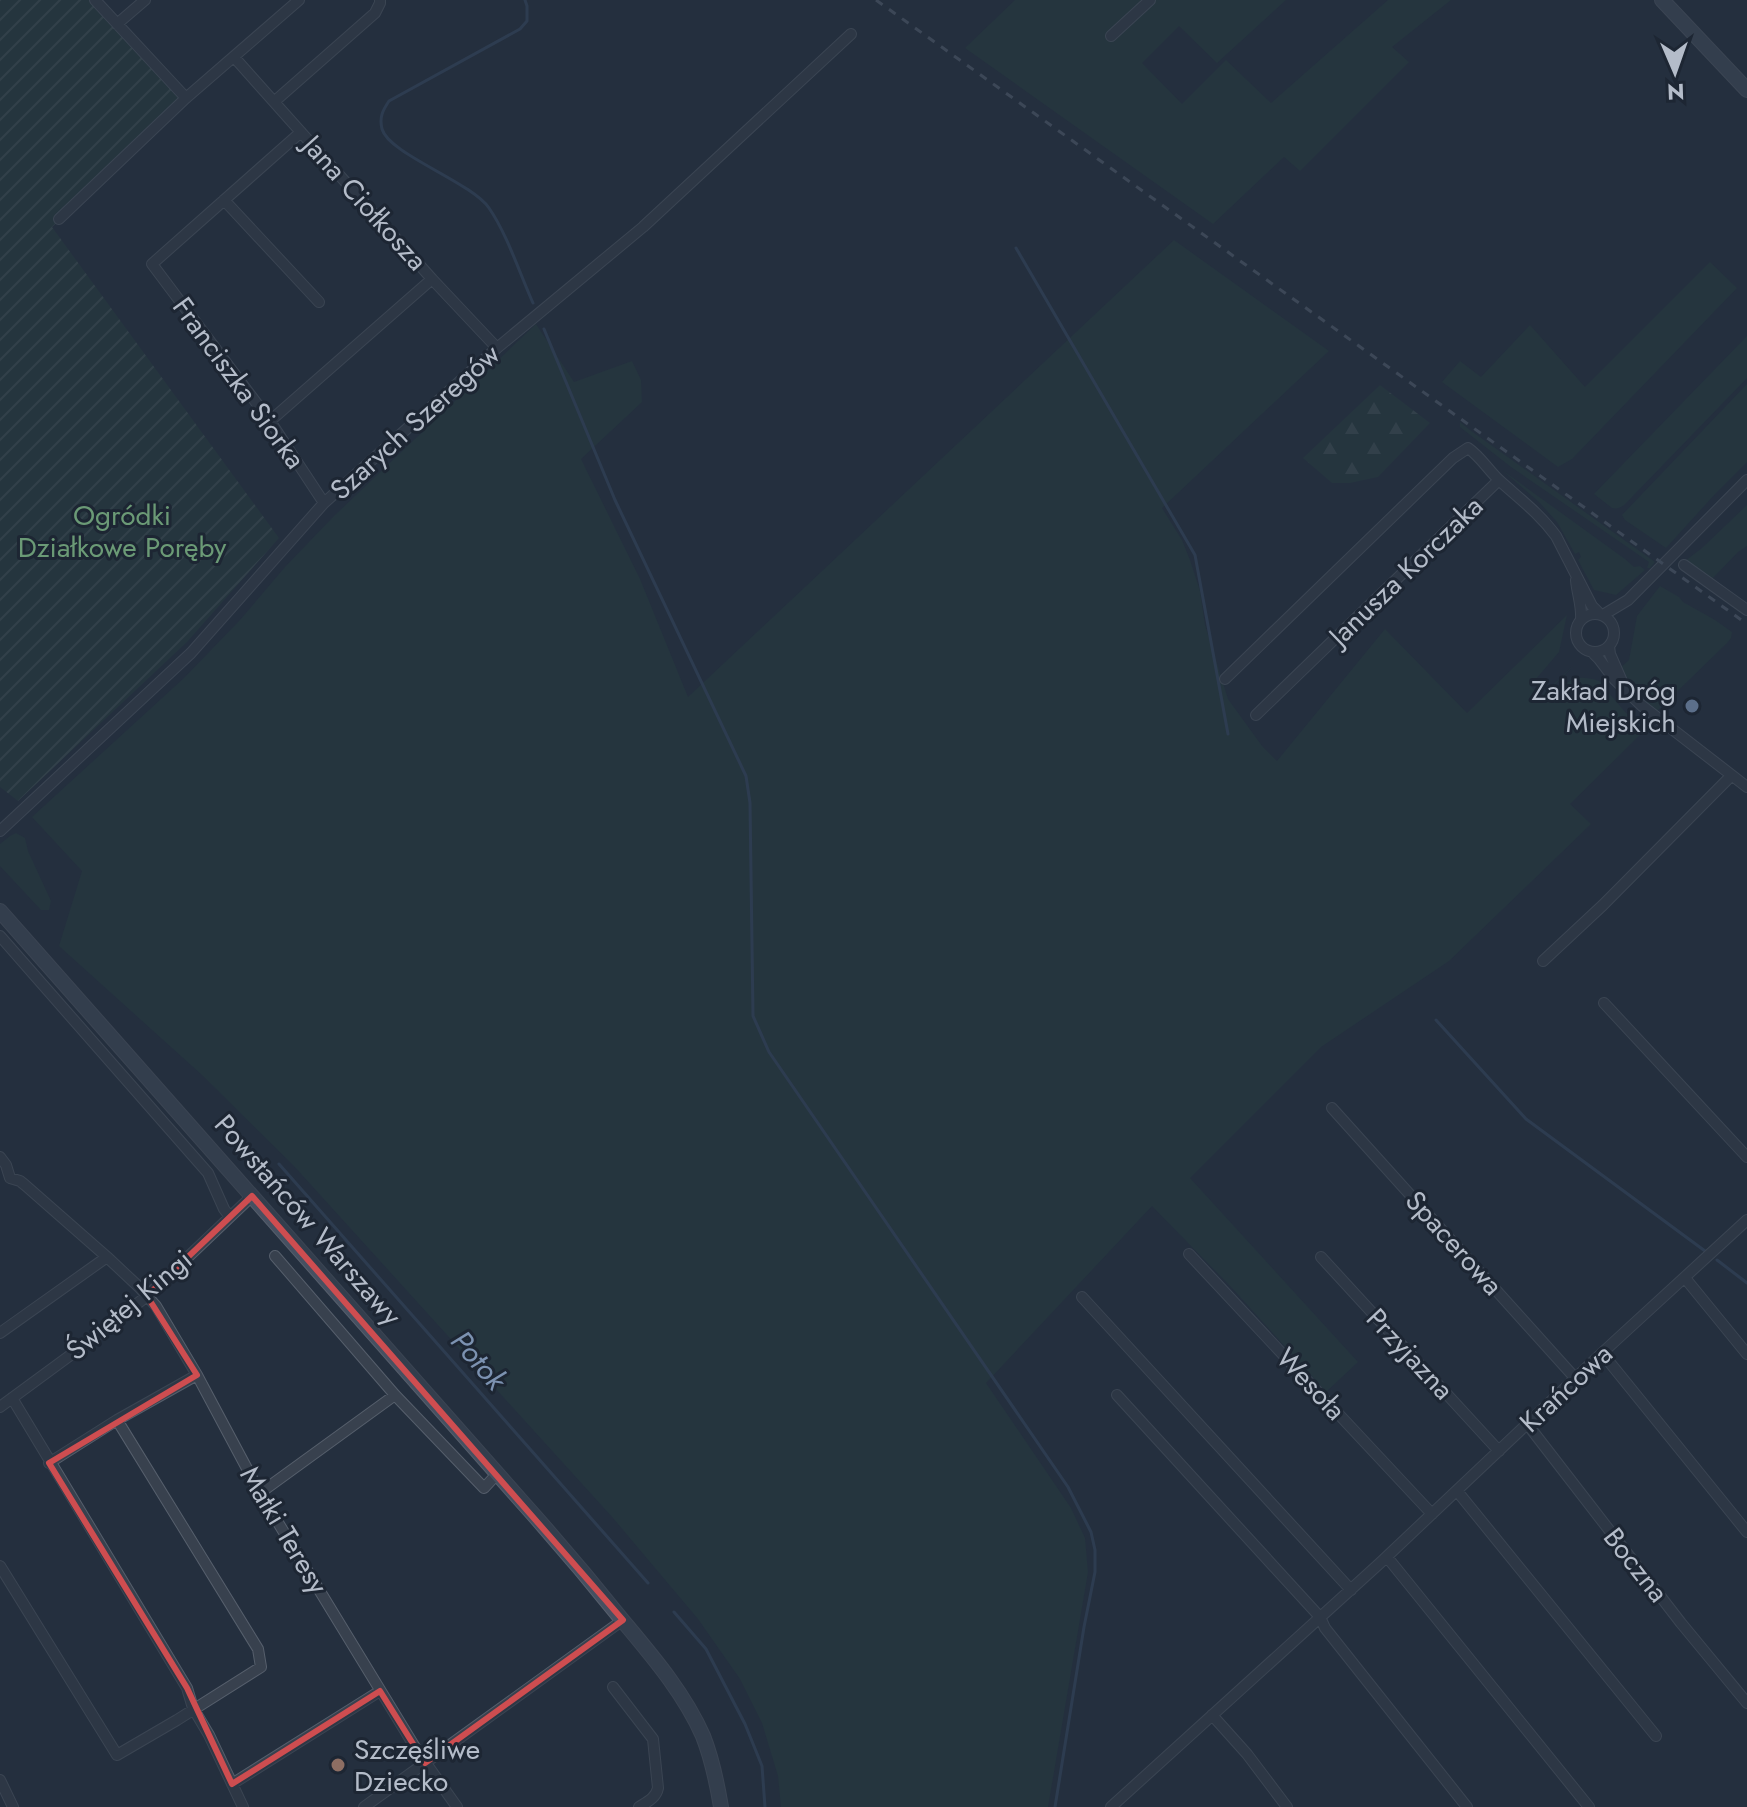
<svg xmlns="http://www.w3.org/2000/svg" width="1747" height="1807" viewBox="0 0 1747 1807" font-family="Jost,sans-serif">
	<defs>
		<pattern id="forest-firs" width="22" height="20" patternUnits="userSpaceOnUse" patternTransform="scale(2)"><rect width="22" height="20" fill="#263c3f"/><path d="M5 1l3.5 6h-7zM16 11l3.5 6h-7z" fill="#435659"/></pattern>
		<pattern id="garden-furrows" width="10" height="10" patternUnits="userSpaceOnUse" patternTransform="scale(2)"><rect width="10" height="10" fill="#263c3f"/><path d="M-1 1l2-2M0 10L10 0M9 11l2-2" fill="none" stroke="#435659"/></pattern>
	</defs>
	<rect width="100%" height="100%" fill="#242f3e"/>
	<path fill="#263c3f" d="M1015 0H1286L1217 63 1179 26 1142 63 1182 104 1226 60 1271 103 1388 0H1451L1392 47 1409 62 1300 171 1284 157 1213 224 965 48Z
		M1174 240 1329 351 1162 508 1182 540 1190 560 1200 591 1205 625 1228 699 1262 746 1277 761 1385 629 1467 713 1567 615 1559 652 1530 686 1541 696 1573 666 1543 697 1547 702C1559 692 1567 676 1585 678 1593 679 1597 679 1603 684L1600 687 1604 692 1607 691 1627 714 1645 730 1570 804 1591 824 1449 961 1321 1047 1190 1178 1358 1362 1326 1392 1232 1288 1152 1206 986 1383 1071 1508 1085 1538 1088 1572 1048 1807H781L778 1776 762 1723 740 1679 698 1619 613 1518 293 1165 202 1075 59 946 82 871 32 817 184 678 240 620 285 567 334 516 536 324 574 382 632 361 641 380 642 402 581 459 640 579 688 697Z
		M1710 262 1737 288 1572 459 1558 467 1442 382 1460 361 1481 377 1530 325 1585 387Z
		M1747 336V378L1631 498C1625 504 1621 510 1612 508L1594 494Z
		M1747 384V462L1716 493 1666 548 1625 520 1622 515Z
		M1460 422 1470 430 1655 562 1650 568H1647L1649 562 1511 467 1460 427Z
		M1502 470 1625 559 1634 567 1640 566 1645 570 1616 595 1594 590 1578 560 1581 557 1579 552 1575 554 1557 522 1539 502Z
		M1747 505V546L1738 552 1712 579H1710L1685 561 1702 548Z
		M1660 586 1679 597 1683 602 1715 620 1732 632 1731 638 1727 643 1655 713 1645 703 1647 698 1643 694 1638 697 1624 680 1619 669 1629 660 1637 616Z
		M16 833 25 838 28 851 51 901 49 910H41L0 866V844L10 836Z"/>
	<path fill="url(#forest-firs)" d="M1380 385 1430 423 1378 477 1350 483H1332L1303 458Z"/>
	<path fill="url(#garden-furrows)" d="M0 0H95L186 98 52 227 279 538 187 642 18 801 0 787Z"/>
	<g fill="none" stroke-linecap="round" stroke-linejoin="round">
		<path stroke="#394c67" stroke-width="3" d="M525 0 527 6V21L520 29 389 101C383 110 379 117 382 129 389 154 471 182 489 208 507 234 520 274 533 303
			M1016 248 1195 555 1228 734
			M544 329 615 500 746 776 750 803 753 1016 769 1052 1068 1487 1091 1532 1095 1550V1572L1084 1627 1055 1807
			M1436 1020 1526 1119 1705 1251
			M279 1164 648 1583
			M1717 1260 1747 1283
			M674 1612 706 1649 745 1724 762 1766 765 1807"/>
		<g stroke="#565f6c" stroke-width="12">
			<path id="street" d="M95 0 186 98
				M117 24 145 0
				M1111 36 1150 0
				M234 57 432 279 497 348
				M275 101 375 13 380 3V0
				M301 132 152 264 270 421 324 503
				M224 200 319 302
				M59 219 186 98 299 0
				M270 421 432 279
				M1684 565 1747 610
				M1576 580C1577 593 1582 606 1581 619
				M1576 633a19 19 0 1 1 38 0a19 19 0 1 1-38 0Z
				M1603 615 1628 600 1747 480
				M1609 646 1610 654 1624 686
				M1592 652 1599 659 1615 680 1641 705 1747 787
				M1225 679 1453 458 1468 448C1481 457 1488 470 1500 481 1520 499 1540 514 1556 536L1592 606 1599 613
				M1256 715 1499 480
				M0 831 191 653 324 503 497 348 643 227 851 34
				M0 936 208 1173 224 1209 230 1217
				M1543 961 1603 905 1731 776
				M1604 1003 1747 1157
				M1332 1108 1576 1379
				M0 1157 6 1165 10 1178 20 1181 25 1185 107 1257 139 1287 156 1306 197 1375 260 1493 418 1752 457 1807
				M1189 1254 1432 1514
				M275 1256 395 1395 484 1488 497 1474
				M1321 1257 1499 1451
				M1685 1278 1747 1354
				M1082 1297 1351 1590
				M0 1333 107 1257
				M1602 1353 1747 1532
				M1117 1395 1320 1617 1325 1628 1467 1807
				M12 1398 187 1688 193 1708 209 1735 243 1807
				M0 1407 91 1340 147 1296 252 1196
				M1528 1425 1681 1623 1747 1703
				M49 1463 117 1420 197 1375
				M1457 1491 1656 1736
				M260 1493 395 1395
				M1387 1557 1589 1807
				M0 1566 117 1755 177 1720 261 1667 258 1649 117 1420
				M613 1687 653 1739 658 1788C656 1798 647 1802 639 1807
				M1212 1715 1247 1754 1287 1807
				M0 1780 13 1807
				M232 1784 380 1691
				M364 1807 623 1620
				M1111 1807 1380 1563 1602 1353 1747 1220"/>
		</g>
		<g stroke="#565f6c" stroke-width="16">
			<path id="secondary" d="M1662 0 1747 90
				M0 911 524 1504C558 1542 591 1581 623 1621 653 1657 684 1693 703 1736 712 1759 717 1783 721 1807"/>
		</g>
		<use href="#street" stroke="#38414e" stroke-width="10"/>
		<use href="#secondary" stroke="#465061" stroke-width="14"/>
		<path stroke="#5a6575" stroke-width="3" stroke-dasharray="8 8" stroke-linecap="butt" d="M876 0 1747 624"/>
	</g>
	<path d="M0 0H1747V1807H0ZM252 1196 623 1620 425 1763 380 1691 232 1784 187 1688 49 1463 197 1375 147 1296Z" fill="#242f3e" fill-opacity=".55" fill-rule="evenodd"/>
	<path fill="none" stroke="#ce4d50" stroke-width="6" stroke-linejoin="round" d="M252 1196 623 1620 425 1763 380 1691 232 1784 187 1688 49 1463 197 1375 147 1296Z"/>
	<circle fill="#5c6f8a" stroke="#1d2633" stroke-width="3" cx="1692" cy="706" r="8"/>
	<circle fill="#8d6e63" stroke="#1d2633" stroke-width="3" cx="338" cy="1765" r="8"/>
	<g text-anchor="middle" dominant-baseline="central" stroke-width="6" stroke-linejoin="round" paint-order="stroke">
		<g font-size="28" fill="#b4bcc9" stroke="#1d2633">
			<text transform="translate(365 203) rotate(48)">Jana Ciołkosza</text>
			<text transform="translate(239 383) rotate(54)">Franciszka Siorka</text>
			<text transform="translate(415 422) rotate(-42)">Szarych Szeregów</text>
			<text transform="translate(1406 571) rotate(-44)">Janusza Korczaka</text>
			<text transform="translate(308 1220) rotate(49)">Powstańców Warszawy</text>
			<text transform="translate(1454 1243) rotate(48)">Spacerowa</text>
			<text transform="translate(129 1305) rotate(-40)">Świętej Kingi</text>
			<text transform="translate(1410 1354) rotate(47)">Przyjazna</text>
			<text transform="translate(1311 1384) rotate(47)">Wesoła</text>
			<text transform="translate(1566 1388) rotate(-43)">Krańcowa</text>
			<text transform="translate(284 1530) rotate(59)">Matki Teresy</text>
			<text transform="translate(1636 1565) rotate(52)">Boczna</text>
		</g>
		<g font-size="28" fill="#6b9a76" stroke="#1d2633">
			<text x="122" y="515">Ogródki<tspan x="122" dy="32">Działkowe Poręby</tspan></text>
		</g>
		<g font-size="28" fill="#b4bcc9" stroke="#1d2633" text-anchor="end">
			<text x="1676" y="690">Zakład Dróg<tspan x="1676" dy="32">Miejskich</tspan></text>
			<text x="354" y="1749" text-anchor="start">Szczęśliwe<tspan x="354" dy="32">Dziecko</tspan></text>
		</g>
		<g font-size="30" font-style="italic" fill="#7c92b1" stroke="#1d2633">
			<text transform="translate(479 1360) rotate(49)">Potok</text>
		</g>
	</g>
	<g transform="translate(1675 72) rotate(178)" stroke="#1d2633" stroke-width="6" paint-order="stroke">
	<path d="M0-6L14 30L0 20L-14 30Z" fill="#b4bcc9"/>
	<text y="-12" font-size="22" font-weight="bold" text-anchor="middle" fill="#b4bcc9">N</text>
	</g>
</svg>
